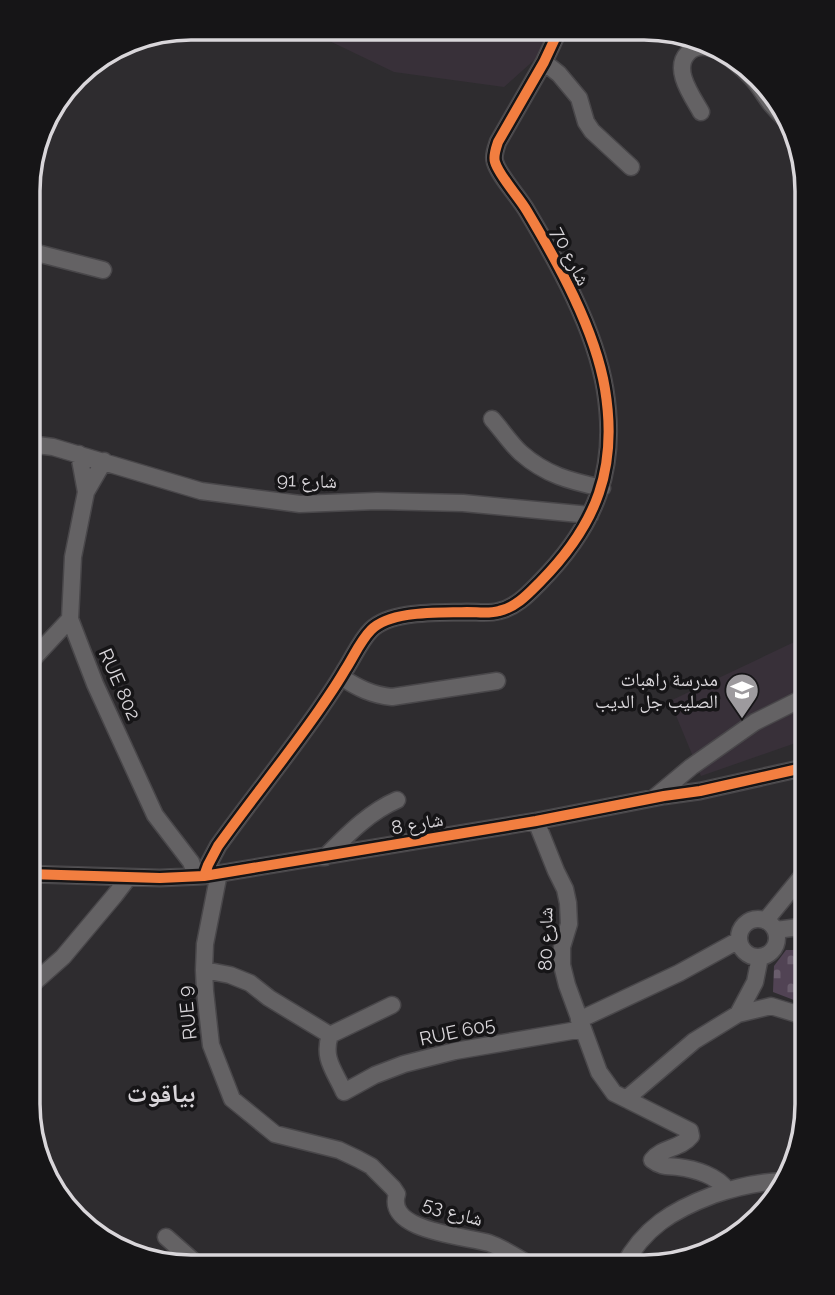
<svg xmlns="http://www.w3.org/2000/svg" width="835" height="1295" viewBox="0 0 835 1295" font-family="Raleway,'Noto Naskh Arabic',sans-serif">
	<defs>
		<pattern id="cemetery-stones" width="16" height="16" patternUnits="userSpaceOnUse" patternTransform="scale(1.75)"><rect width="16" height="16" fill="#514354"/><path d="M2 7V4a2 2 0 0 1 4 0v3zM10 15v-3a2 2 0 0 1 4 0v3z" fill="#695d6c"/></pattern>
	</defs>
	<rect width="100%" height="100%" fill="#2e2c2f"/>
	<path fill="#383039" d="M561 32V36L504 87 394 72 317 35Z
		M807 636V739L701 776 670 701Z"/>
	<path fill="url(#cemetery-stones)" d="M807 943V1005L773 992 774 966 786 950H793Z"/>
	<g fill="none" stroke-linecap="round" stroke-linejoin="round">
		<g stroke="#49474a" stroke-width="19">
			<path id="minor" d="M544 62 559 74 579 98 586 122 592 131 631 167
				M701 112C692 96 672 69 688 53 706 34 738 63 751 77 759 85 764 95 771 104 778 112 785 120 794 127
				M29 251 103 270
				M492 419C502 430 510 443 521 453 546 475 570 481 602 488
				M29 444 53 447 201 491 300 504 377 501 463 503 590 515
				M79 454 86 492
				M104 461 86 492 73 557 70 619 95 684 155 815 191 862 196 876
				M29 663 70 619
				M341 677C358 688 372 695 392 697L497 681
				M654 798 691 767 755 722 807 696
				M536 821 556 871 565 889 568 903 569 924 562 947V965L567 985 599 1072 614 1093 690 1131 691 1136C681 1149 662 1147 652 1160 661 1167 667 1166 678 1167 695 1169 718 1176 727 1190
				M325 857C347 835 369 812 397 800
				M219 873 205 944 204 970 205 991 211 1045 232 1099 275 1134 339 1150 358 1159 371 1166 393 1188 397 1194C385 1232 467 1236 489 1243 504 1248 520 1260 534 1267
				M28 874 160 878 204 876 536 821 664 796 700 791 807 767
				M204 876 208 865 218 846C251 800 287 756 319 710 328 697 337 684 345 670 353 658 360 641 371 630 391 610 440 613 467 612 478 612 489 614 499 611 517 607 529 593 541 581 597 524 618 468 605 389 595 329 558 263 527 211 519 197 499 176 495 162 493 156 496 148 498 142L544 62 558 32
				M739 938a19 19 0 1 1 38 0a19 19 0 1 1-38 0Z
				M766 920 807 870
				M776 930 807 926
				M204 970 230 975 250 983 269 998 330 1035C322 1059 335 1071 344 1092L375 1075 404 1064 455 1051 583 1029
				M28 988 63 957 115 895 128 878
				M738 1014 771 1006 807 1017
				M579 1020 679 973 739 940
				M330 1035 392 1005
				M626 1099 694 1041 738 1014 755 982 760 957
				M166 1237 199 1266
				M623 1267C643 1228 673 1210 713 1195 736 1187 758 1182 782 1181"/>
		</g>
		<use href="#minor" stroke="#646264" stroke-width="16"/>
		<g stroke="#161517" stroke-width="15">
			<path id="cycleway" d="M28 874 160 878 204 876 536 821 664 796 700 791 807 767
				M204 876 208 865 218 846C251 800 287 756 319 710 328 697 337 684 345 670 353 658 360 641 371 630 391 610 440 613 467 612 478 612 489 614 499 611 517 607 529 593 541 581 597 524 618 468 605 389 595 329 558 263 527 211 519 197 499 176 495 162 493 156 496 148 498 142L544 62 558 32"/>
		</g>
		<use href="#cycleway" stroke="#f27e40" stroke-width="10"/>
	</g>
	<defs>
		<g id="school-pin" transform="scale(1.75)"><path d="M0 17L-7.5 6A9.5 9.5 0 1 1 7.5 6Z" fill="#9d9a9e" stroke="#161517"/><path d="M0-5L7-2L0 1L-7-2ZM-4 1L0 2.5L4 1V4Q0 6-4 4Z" fill="#fff"/></g>
	</defs>
	<g fill-rule="evenodd">
		<use href="#school-pin" x="742" y="690"/>
	</g>
	<g text-anchor="middle" dominant-baseline="central" stroke-width="7" stroke-linejoin="round" paint-order="stroke">
		<g font-size="19" fill="#d9d6da" stroke="#161517">
			<text transform="translate(571 256) rotate(63)">شارع 70</text>
			<text transform="translate(307 480) rotate(2)">شارع 91</text>
			<text transform="translate(120 684) rotate(66)">RUE 802</text>
			<text transform="translate(417 823) rotate(-10)">شارع 8</text>
			<text transform="translate(545 939) rotate(-89)">شارع 80</text>
			<text transform="translate(187 1013) rotate(-96)">RUE 9</text>
			<text transform="translate(457 1031) rotate(-12)">RUE 605</text>
			<text transform="translate(453 1211) rotate(16)">شارع 53</text>
		</g>
		<g font-size="19" fill="#d9d6da" stroke="#161517" text-anchor="end">
			<text x="718" y="679">مدرسة راهبات<tspan x="718" dy="22">الصليب جل الديب</tspan></text>
		</g>
		<g font-size="26" font-weight="bold" fill="#d9d6da" stroke="#161517">
			<text x="161" y="1093">بياقوت</text>
		</g>
	</g>
	<path d="M0 0H835V1295H0ZM191 40H644A151 151 0 0 1 795 191V1104A151 151 0 0 1 644 1255H191A151 151 0 0 1 40 1104V191A151 151 0 0 1 191 40Z" fill="#161517" fill-rule="evenodd"/>
	<path fill="none" stroke="#d9d6da" stroke-width="3.5" d="M191 40H644A151 151 0 0 1 795 191V1104A151 151 0 0 1 644 1255H191A151 151 0 0 1 40 1104V191A151 151 0 0 1 191 40Z"/>
</svg>
